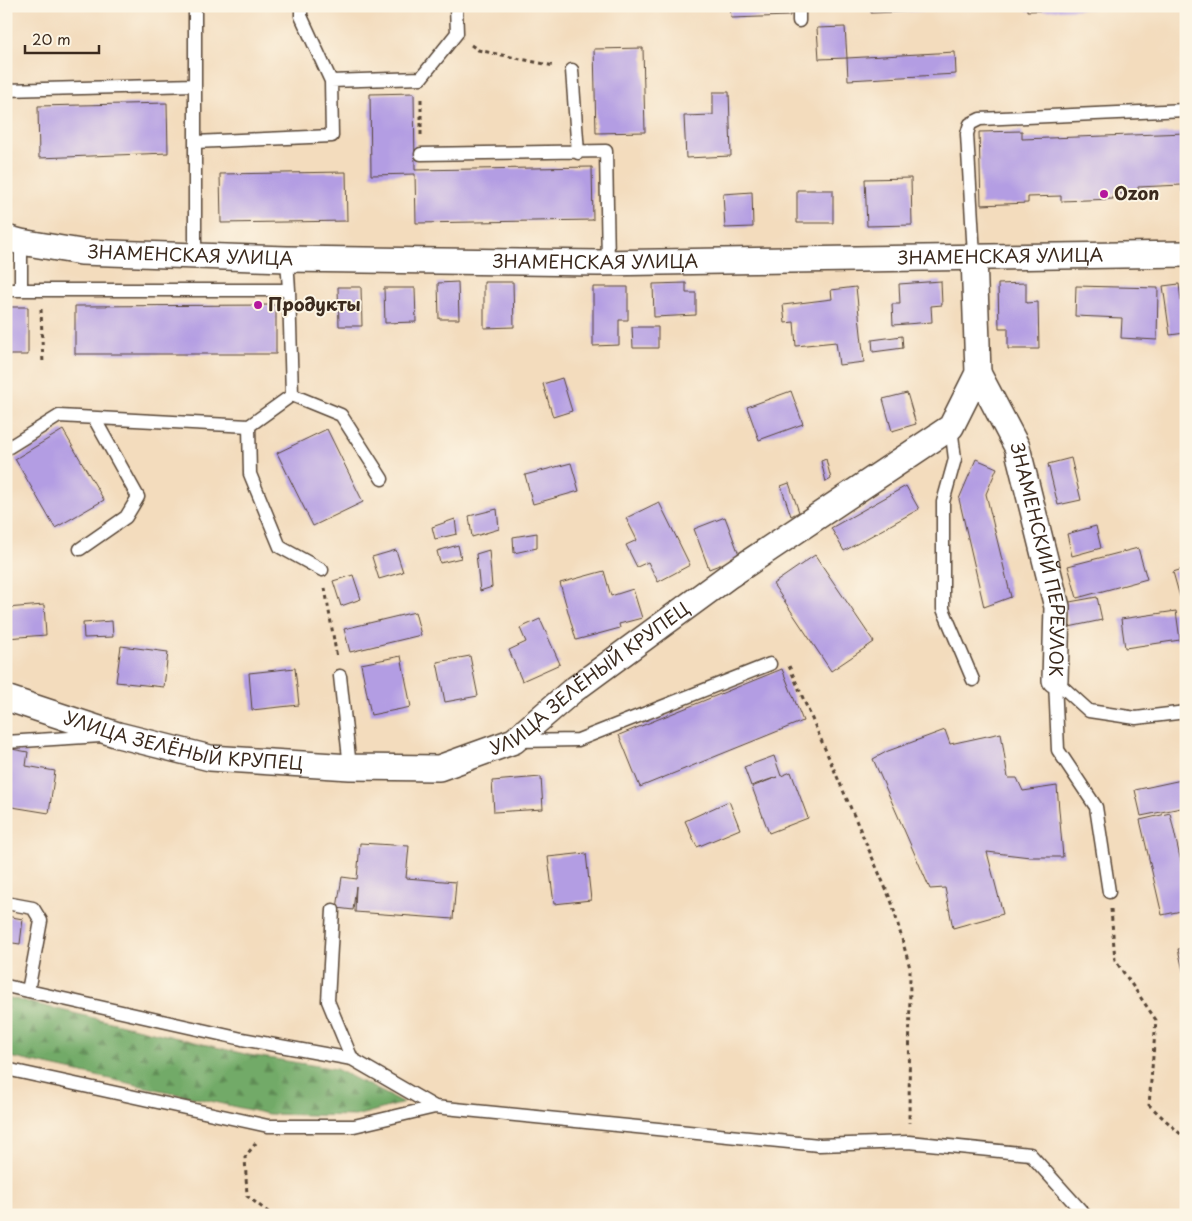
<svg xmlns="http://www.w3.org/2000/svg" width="1192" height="1221" viewBox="0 0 1192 1221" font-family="'Playpen Sans',sans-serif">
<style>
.forest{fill:url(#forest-firs);stroke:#566a43}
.building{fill:#b39de3}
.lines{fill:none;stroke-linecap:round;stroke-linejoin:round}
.lane-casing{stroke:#574536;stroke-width:15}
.street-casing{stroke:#574536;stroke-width:28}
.path{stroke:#574536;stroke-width:3;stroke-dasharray:4 4;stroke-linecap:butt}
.lane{stroke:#fff;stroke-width:12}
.street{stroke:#fff;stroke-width:25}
.poi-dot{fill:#b5179e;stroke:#fcf5e5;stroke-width:2}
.labels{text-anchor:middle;stroke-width:4;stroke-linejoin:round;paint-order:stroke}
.poi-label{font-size:18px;font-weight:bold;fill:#3b2a1e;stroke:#fcf5e5;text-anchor:start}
.street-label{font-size:18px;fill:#3b2a1e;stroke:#fcf5e5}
</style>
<defs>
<pattern id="forest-firs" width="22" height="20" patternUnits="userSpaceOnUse" patternTransform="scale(1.25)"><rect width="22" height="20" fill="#72aa68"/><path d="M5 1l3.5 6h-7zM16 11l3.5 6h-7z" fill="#5f8b55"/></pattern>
</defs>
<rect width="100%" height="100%" fill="#fcf5e5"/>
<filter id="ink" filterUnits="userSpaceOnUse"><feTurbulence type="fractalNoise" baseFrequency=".02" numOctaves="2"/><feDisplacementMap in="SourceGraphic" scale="10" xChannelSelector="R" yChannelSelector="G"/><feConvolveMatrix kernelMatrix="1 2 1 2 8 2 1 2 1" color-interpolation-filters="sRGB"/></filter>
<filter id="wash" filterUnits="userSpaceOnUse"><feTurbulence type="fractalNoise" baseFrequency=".0096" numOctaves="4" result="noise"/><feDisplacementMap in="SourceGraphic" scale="20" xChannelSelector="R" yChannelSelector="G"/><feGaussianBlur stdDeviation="1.12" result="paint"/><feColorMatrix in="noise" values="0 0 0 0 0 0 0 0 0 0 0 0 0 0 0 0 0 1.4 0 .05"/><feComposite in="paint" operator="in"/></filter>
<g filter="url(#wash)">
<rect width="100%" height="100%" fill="#f3dcbd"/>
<path class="forest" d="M6 997 249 1055 336 1069 404 1103 355 1116 268 1114 6 1056Z"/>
<g id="blocks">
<path class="building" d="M730 6H790V16L731 18Z
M871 6H975L976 9 871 13Z
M1027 6H1125V8L1027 11Z
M845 27 847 58 819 59 817 28Z
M643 48 645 132 596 133 594 49Z
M955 52 956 74 848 80 847 58Z
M713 92H729L731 156 686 158 684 116 713 115Z
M414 93 415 170 592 167 593 220 416 223 415 174 371 175 370 94Z
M167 103 168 153 39 158 38 106Z
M1022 131V139L1186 133V192H1182V185L1138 187V193L1113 194V199L1061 201V196L1028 197V203L981 205 979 132Z
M346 172 347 221 221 223 220 174Z
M911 178 912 225 867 226 865 179Z
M797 190H833V223H797Z
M752 192 753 227 725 228 723 194Z
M941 281 942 305 931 306 932 322 893 325 892 304H900L899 284Z
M458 282 459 319H439L438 283Z
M484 282H513L514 327 484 328Z
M686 283V293H696V315L654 317 653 284Z
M1026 283V303L1038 302 1039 349H1008V328H999L998 284Z
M1179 284 1185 333 1170 335 1163 286Z
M1076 286 1158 288 1157 340 1121 338 1122 318 1075 316Z
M338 287H361L362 326H339Z
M593 287H628V320H619V345L593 346Z
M856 287 864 362 839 365 836 342 796 346 794 322 785 323 783 305 832 299 831 290Z
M384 288H415L416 322 385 323Z
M276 305V354H75V306Z
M6 307H28V355H6Z
M632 327H658V348H633Z
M902 336 903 348 873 352 872 340Z
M562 378 572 411 553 417 543 384Z
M791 391 803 424 759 440 747 407Z
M907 393 916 424 892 431 883 399Z
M327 429 363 502 313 526 277 453Z
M63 430 104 500 55 528 15 459Z
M1071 458 1081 500 1058 505 1048 464Z
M826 459 831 479 826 482 821 461Z
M976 459 997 468 986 494 1011 597 984 607 959 499Z
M571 463 579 491 533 504 525 475Z
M789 483 799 512 791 516 781 486Z
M906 486 919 509 844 551 831 528Z
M659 502 690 565 658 582 648 562 637 567 626 545 637 540 626 518Z
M497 509 499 529 472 537 469 516Z
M725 517 740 557 709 569 694 529Z
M455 519 457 534 435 539 432 527Z
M1096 526 1101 548 1072 556 1067 534Z
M537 533V548L514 553 513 537Z
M458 545 461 558 440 563 437 551Z
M1138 548 1147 579 1077 598 1068 566Z
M396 550 403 572 379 579 372 557Z
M489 550 492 587 480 591 476 554Z
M815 555 874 642 831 671 773 584Z
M1186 568V595L1180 597 1173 572Z
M604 571 611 596 633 589 642 618 619 624 620 628 576 640 560 583Z
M353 575 361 599 341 606 333 581Z
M1097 597 1102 620 1069 627 1064 603Z
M44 605 46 635 6 638V608Z
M1176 611 1180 640 1125 648 1121 619Z
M415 612 421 635 350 652 344 629Z
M540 619 560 664 522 681 509 650 526 642 520 628Z
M112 621 113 637 84 638 83 623Z
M121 646 168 652 164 687 116 682Z
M401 656 411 707 371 715 361 664Z
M470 656 478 696 445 702 437 662Z
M295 668 299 705 252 710 249 673Z
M782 669 803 721 640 787 619 735Z
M945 730 950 744 1001 733 1008 778H1017L1023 791 1057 786 1063 857H1030L987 852 1003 914 953 928 945 888 930 889 873 759 888 751Z
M6 748 28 752 26 766 55 771 49 813 6 806Z
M774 756 781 776 791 772 808 818 769 833 752 787 777 777 751 786 744 767Z
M541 777 543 809 494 812 492 781Z
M1186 779V807L1141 816 1135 790Z
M729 801 740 829 697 847 685 821Z
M1170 813 1186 884V910L1162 915 1140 820Z
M360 843 409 846 406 878 456 882 453 919 355 912 356 886 353 910 337 908 342 877 357 879Z
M586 853 591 900 554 904 548 857Z
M6 916 23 919 20 944 6 942Z
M1186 948V979H1185L1178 949Z"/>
</g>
</g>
<g filter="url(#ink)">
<use href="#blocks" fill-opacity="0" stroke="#574536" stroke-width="1"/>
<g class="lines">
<g class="lane-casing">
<path id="lane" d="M195 6V256
M799 6V21
M572 70 578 153
M331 81 421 78 457 33 456 6
M6 90 195 85
M195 142 332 136 331 81 301 16V6
M421 154 606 151 608 263
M21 242V290H289
M974 256 967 134 970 124 980 119 1186 110
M6 290H21
M292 395 341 415 382 479
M249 426 250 474 280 547 322 570
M951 427 955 459 943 502V609L973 680
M6 449 59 416 249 426 292 395 289 290 287 259
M80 549 126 517 138 497 94 418
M340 676 350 767
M1055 680 1058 750 1096 807 1109 892
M1055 680 1089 711 1136 718 1186 712
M517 741 578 740 770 664
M6 742 101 736
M6 903 33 908 41 921 28 991
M333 910 328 1001 352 1059 435 1107 819 1145 909 1142 1030 1154 1085 1215
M6 986 242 1039 352 1059
M6 1069 268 1126H354L435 1107"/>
</g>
<g class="street-casing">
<g id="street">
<path id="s1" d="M6 238 21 242 81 252 287 259 598 263 1186 254"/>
<path id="s2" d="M978 373 1017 447 1057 607 1055 680"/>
<path id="s3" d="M6 698 118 735 210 758 350 767 439 768 514 741 572 691 730 575 951 427 978 373 974 256"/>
</g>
</g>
<path class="path" d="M471 45 478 50 554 66
M421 135V96
M41 309 43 365
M325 588 337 658
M789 666 892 903 910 968 909 1123
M1111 909 1115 960 1156 1020 1149 1105 1186 1139
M256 1143 245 1157 247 1196 272 1215"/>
<use href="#lane" class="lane"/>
<use href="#street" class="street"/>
</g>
</g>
<g class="poi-dot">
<circle cx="1104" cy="194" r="5"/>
<circle cx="258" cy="305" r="5"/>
</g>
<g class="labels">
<g class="poi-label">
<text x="1114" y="200">Ozon</text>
<text x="268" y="311">Продукты</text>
</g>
<g class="street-label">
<text dy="6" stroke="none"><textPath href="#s1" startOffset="186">ЗНАМЕНСКАЯ УЛИЦА</textPath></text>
<text dy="6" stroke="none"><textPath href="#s1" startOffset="996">ЗНАМЕНСКАЯ УЛИЦА</textPath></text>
<text dy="6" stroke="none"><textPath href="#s1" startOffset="591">ЗНАМЕНСКАЯ УЛИЦА</textPath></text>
<text dy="6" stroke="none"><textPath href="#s2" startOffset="199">ЗНАМЕНСКИЙ ПЕРЕУЛОК</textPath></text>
<text dy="6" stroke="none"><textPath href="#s3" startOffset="619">УЛИЦА ЗЕЛЁНЫЙ КРУПЕЦ</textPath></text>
<text dy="6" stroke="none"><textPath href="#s3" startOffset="184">УЛИЦА ЗЕЛЁНЫЙ КРУПЕЦ</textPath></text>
</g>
</g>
<rect width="1192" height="1221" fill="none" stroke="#fcf5e5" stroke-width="25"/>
<path d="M25 45v8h74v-8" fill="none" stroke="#3b2a1e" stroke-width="2.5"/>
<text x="32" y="45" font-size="15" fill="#3b2a1e" stroke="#fcf5e5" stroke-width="4" paint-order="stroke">20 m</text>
</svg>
